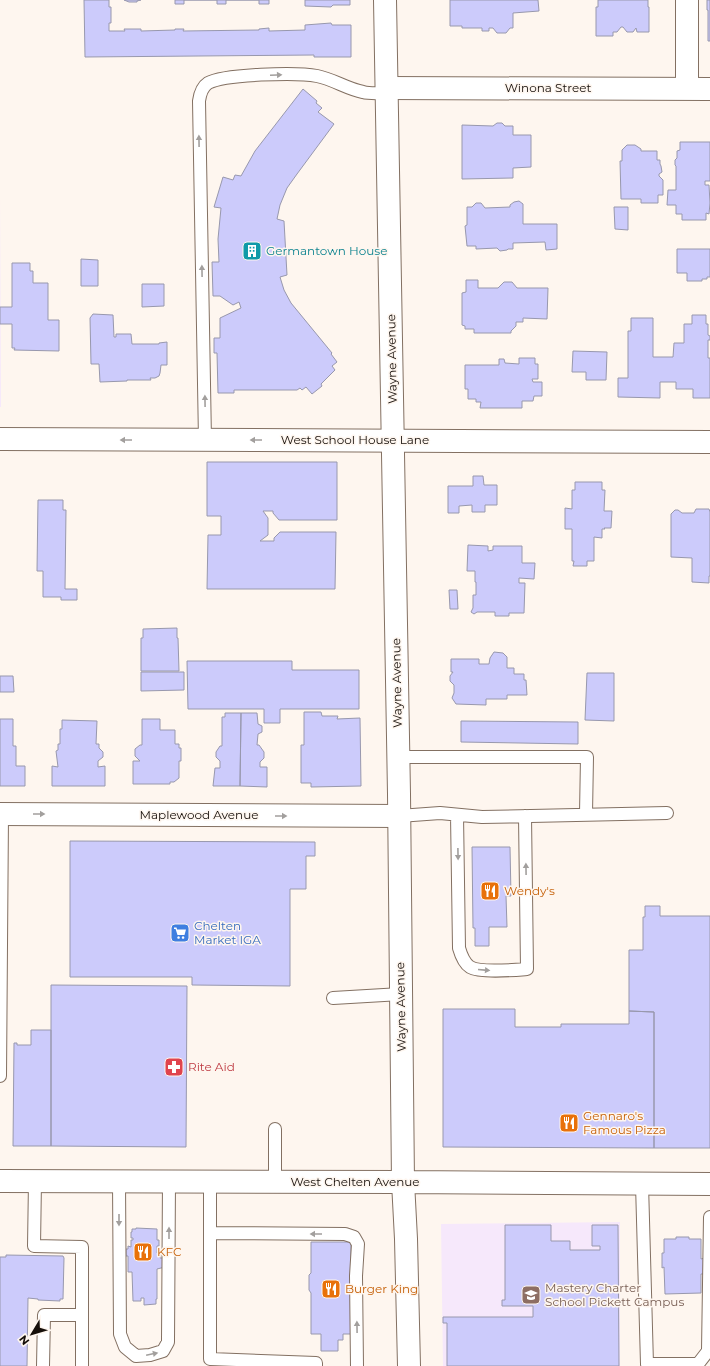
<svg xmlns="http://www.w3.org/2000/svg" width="710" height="1366" viewBox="0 0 710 1366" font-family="Montserrat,sans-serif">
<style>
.education{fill:#f6e8fb}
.building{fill:#cccbfb;stroke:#9898ad}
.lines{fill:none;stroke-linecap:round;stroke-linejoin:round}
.lane-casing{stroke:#837062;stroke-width:14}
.street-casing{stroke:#837062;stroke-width:24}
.secondary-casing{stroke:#837062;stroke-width:24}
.lane{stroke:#fff;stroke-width:12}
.street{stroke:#fff;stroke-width:22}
.secondary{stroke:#fff;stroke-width:22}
.oneway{fill:#a29f9d}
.labels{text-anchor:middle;stroke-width:3;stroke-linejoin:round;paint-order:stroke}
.street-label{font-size:12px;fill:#160f0a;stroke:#fef6ef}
.culture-label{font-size:12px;fill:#0d838f;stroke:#fef6ef;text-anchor:start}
.food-label{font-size:12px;fill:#c56008;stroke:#fef6ef;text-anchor:start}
.shop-label{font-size:12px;fill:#366cbe;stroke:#fef6ef;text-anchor:start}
.health-label{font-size:12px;fill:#be3a42;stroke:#fef6ef;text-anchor:start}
.education-label{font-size:12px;fill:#785e54;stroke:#fef6ef;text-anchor:start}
</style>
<rect width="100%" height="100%" fill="#fef6ef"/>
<path class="education" d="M0 192 1 407H0Z
M620 1222V1366H443L441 1224Z"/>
<path class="building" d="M84 0H109V7H111V23H109V31H125L124 29H141V31L175 30V29H184L183 31 259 30V29L269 28V31L305 30V25L331 23 332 25H351V57H314V55L85 57Z
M124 0H141L137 1V2H129Z
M175 0H269V4H259V0H226V4H217V0H184V4H175Z
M305 0H350V5H333L331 7 305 6Z
M450 0H538L539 11 513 13V28H510L506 33H497L493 28H489V31H482V28H462V26H450Z
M598 0H648V7H649V32H637L636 28 633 32H627L623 27H621L617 32H613V36H596V7H598Z
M707 0H710V41H708V10H707Z
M303 89 317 101 316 103 322 108 318 112 334 124 297 174 287 188 280 205 277 219 284 221 287 275 280 277 284 290 291 303 332 353 331 354 337 362 332 366 335 370 321 384 322 386 312 394 306 387 302 390 300 388 297 390H234V393H218L217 353H214V338H220V318L241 308 239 302 233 305 220 296H213L212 262H219L218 239 221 208 214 207 223 177 233 180 235 175 241 176 255 151Z
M497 123H502L505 126H513V135H531V167L513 168V178L462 179V125L493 126Z
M680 142H710V181H705V185H709L710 203 709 214 706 213V220H682V214H676V205H667L668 190H676V166L675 165V160L677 158V151L680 150Z
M627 145H635L641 149V151H657V160H660V164L661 166 662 172 659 174V176L663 180V195H658V203H641V199H621L620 161H622V150Z
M519 201 523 204V224H557V249L546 250 545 242 513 243V249H508L507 250 500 251 497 248 476 249V246H467L465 226 467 225V207H472L476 203H481L485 208 510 207V205L514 202Z
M614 207H628V230L615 229Z
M677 249H710V277H707V279H702V281H687V273H677Z
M81 259 98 260V286H81Z
M12 263H30V271H33V283H48V320H59V351L14 350 15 348H12V324H0V307H12Z
M466 280H478V288H498L504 282H512L517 288H548L547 319 523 318V322H516V326L511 331V333H474V329H465V326L462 325V293L466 292Z
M142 284H164V306L142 307Z
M93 314 113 315 114 337H116V334H131L132 344H159V343L167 342V365H161L160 373 159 376 155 378H150L151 380H127V381L100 382 99 364H91L90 318Z
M692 315H706V324H708V335L710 336V340H708V358H710V398H693V389H676V382H660V398L618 397V378H628V331H631V318H653V357H673L674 343H684V324H692Z
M573 351 607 352 606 380H586V372H572Z
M519 358H535V364H538V379H532L533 382H542V396H534L533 401H522V408H480L481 402H476V399H468V389H465V365H499V359H504L505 363 519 364Z
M207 462H337V520H279L273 513V511H263L268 518V535L260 541H274V538L280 532H336L335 589H207L208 535H221V516H207Z
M473 476H483L484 485H497V505H485V512H472V505L459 506V513H448V486H473Z
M575 482H602V490H605L604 511H612L611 528H604L605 529H602V538L594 537V561H587V566H573L574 561H572V529H565V508L572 509V490H575Z
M38 500H63V510H66L65 589H77V600H61V597H43V571H37Z
M696 509H709L710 512V576H709V583L692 582V558L671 557V514L675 510H678L682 513H694Z
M468 545 488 546V551L493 550V546H522V563H535L534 579 519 578V583H525L524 613H509V616H495V612H477L474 614 471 612 473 608V595H476V582H475V571H467Z
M449 590H457L458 609H450Z
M177 628V638H178L179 671H141V638H143V629Z
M494 652 503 653 507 657V668H514V674H524V680H526L527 695H507V699H486V705L456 704 452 698 454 693V685L450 681V676L453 672H451V659H479V664H489L490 658Z
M187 661H292V670H359V709H280V723H264V709H188Z
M141 672H184V690L141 691Z
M587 673H614V721L585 720Z
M0 676H13L14 692H0Z
M304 712H321L322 716H338L337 719 360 718 361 786 311 787V783H301V745H304Z
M225 713H241L240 786H213L215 768H220V761L216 757V752L220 746H222V717H225Z
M241 713H257L258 724 262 726V732L258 734 257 745H259L264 752V758L260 762V767H267V787L240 786Z
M0 719H13V746H16V766H25V786H0Z
M142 719H160V730H175V744H179V748H181V761H179V778L174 782H170V784H133V761H140L135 756V749L140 745H142Z
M62 720 97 721 96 744H99V748L103 752V757L98 761V767L105 766V786H52V766L58 767 56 751 58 750V744H60V729H62Z
M461 721 578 722V744L461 742Z
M70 841 315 842V856H306V889H290V986L192 985V977H70Z
M472 847H510L511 896H506L507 927H489V946H475V928H473Z
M645 906H660V916H710V1148H654V1012L629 1011V950H643V917H645Z
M51 985 187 986 186 1147 51 1146Z
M443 1009H515V1027H561V1024H629V1011L654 1012V1148L443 1147Z
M31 1030H51V1146H13L14 1043H17V1045H31Z
M505 1225H551V1241H570V1250H600V1246H592V1225H618L619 1366H447V1323H443V1317H533V1306H502V1300H505Z
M136 1228 157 1229V1240H159V1246H157V1253H160V1258H165V1267L157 1269V1299H156V1304L144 1305V1298H141V1301H133L132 1272H128V1256H126V1249H128V1246L131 1247V1240H133V1238H131V1232H132V1229H136Z
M676 1237H689V1239H701V1259L704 1258V1274H701V1293L665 1294 664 1267 662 1268V1253H664V1239H676Z
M311 1242H351V1334H343V1340H338V1351H321V1334H311V1293L309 1290V1275L311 1273Z
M6 1255 63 1256 64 1258 63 1299H60V1301L38 1300V1299L28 1298 27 1366H0V1257H6Z"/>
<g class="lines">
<g class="lane-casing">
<path id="lane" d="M205 440 199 101C200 94 202 87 208 83 224 74 297 72 317 76 333 79 347 89 363 92 370 94 379 93 387 93
M398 757H587L586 814
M457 815 459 948C461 955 464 963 470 967 480 973 514 970 527 969L525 816
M399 816 440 813 482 817 667 813
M333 998 401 994
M0 1076 2 814
M275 1129V1181
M35 1181 34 1246 82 1247V1366
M119 1181 120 1334 125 1347 136 1356 150 1355 163 1351 168 1342 169 1181
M210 1181V1359L316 1363V1366
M642 1184 647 1364H698L708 1351 710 1217
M211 1233 345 1234 354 1237 358 1244 356 1276 357 1366
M43 1366 44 1315H82"/>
</g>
<g class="street-casing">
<path id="street" d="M387 88 710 89
M687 89V0
M0 439 710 442
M0 814 399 816"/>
</g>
<g class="secondary-casing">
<path id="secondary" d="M385 0 399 794 403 1182 406 1239 409 1366
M0 1181 403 1182 710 1184"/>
</g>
<use href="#lane" class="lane"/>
<use href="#street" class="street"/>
<use href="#secondary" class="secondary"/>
</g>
<defs><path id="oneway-solid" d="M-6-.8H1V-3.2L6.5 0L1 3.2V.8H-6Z"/></defs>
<g class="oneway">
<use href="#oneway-solid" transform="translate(276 75) rotate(-3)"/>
<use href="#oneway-solid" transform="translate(199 141) rotate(-91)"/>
<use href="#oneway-solid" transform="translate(202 271) rotate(-91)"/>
<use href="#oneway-solid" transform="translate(205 401) rotate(-91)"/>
<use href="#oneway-solid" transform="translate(126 440) rotate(-180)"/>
<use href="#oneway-solid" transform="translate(256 440) rotate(180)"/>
<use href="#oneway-solid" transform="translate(39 814)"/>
<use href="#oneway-solid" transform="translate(281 816)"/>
<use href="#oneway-solid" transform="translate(458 854) rotate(89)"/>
<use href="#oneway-solid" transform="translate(526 869) rotate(-91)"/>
<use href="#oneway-solid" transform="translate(484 970) rotate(5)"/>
<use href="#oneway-solid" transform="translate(119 1220) rotate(90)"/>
<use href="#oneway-solid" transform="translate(169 1233) rotate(-90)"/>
<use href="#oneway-solid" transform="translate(316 1234) rotate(180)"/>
<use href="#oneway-solid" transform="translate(357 1327) rotate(-91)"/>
<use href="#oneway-solid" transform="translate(152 1354) rotate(-12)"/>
</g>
<defs>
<g id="building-square" transform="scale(1)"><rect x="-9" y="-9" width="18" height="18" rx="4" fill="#0f9aa8" stroke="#fef6ef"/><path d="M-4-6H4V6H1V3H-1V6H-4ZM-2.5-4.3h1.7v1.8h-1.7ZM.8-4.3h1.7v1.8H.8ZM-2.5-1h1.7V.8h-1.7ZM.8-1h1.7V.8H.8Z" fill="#fff"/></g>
<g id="restaurant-square" transform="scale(1)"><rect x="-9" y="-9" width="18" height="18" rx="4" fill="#e8710a" stroke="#fef6ef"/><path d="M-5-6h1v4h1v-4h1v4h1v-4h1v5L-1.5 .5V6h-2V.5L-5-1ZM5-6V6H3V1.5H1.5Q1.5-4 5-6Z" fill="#fff"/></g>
<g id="supermarket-square" transform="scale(1)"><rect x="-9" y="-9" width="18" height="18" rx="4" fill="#3f7fe0" stroke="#fef6ef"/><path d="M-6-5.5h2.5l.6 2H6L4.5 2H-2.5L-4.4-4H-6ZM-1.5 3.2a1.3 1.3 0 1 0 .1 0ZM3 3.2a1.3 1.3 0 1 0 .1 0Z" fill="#fff"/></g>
<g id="pharmacy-square" transform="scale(1)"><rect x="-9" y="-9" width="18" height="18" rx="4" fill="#e0444e" stroke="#fef6ef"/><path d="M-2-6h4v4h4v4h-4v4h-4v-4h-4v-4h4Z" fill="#fff"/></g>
<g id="school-square" transform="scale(1)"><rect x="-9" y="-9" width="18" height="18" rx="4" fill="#8d6e63" stroke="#fef6ef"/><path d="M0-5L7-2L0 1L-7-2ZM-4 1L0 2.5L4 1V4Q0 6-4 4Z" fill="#fff"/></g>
</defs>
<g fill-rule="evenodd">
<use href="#building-square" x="252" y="251"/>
<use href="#restaurant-square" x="490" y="891"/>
<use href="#supermarket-square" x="180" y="933"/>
<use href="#pharmacy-square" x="174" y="1067"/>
<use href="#restaurant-square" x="569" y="1123"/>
<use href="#restaurant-square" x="143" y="1252"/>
<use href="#restaurant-square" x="331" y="1289"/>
<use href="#school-square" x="531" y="1295"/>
</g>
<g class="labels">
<g class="street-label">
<text x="548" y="92">Winona Street</text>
<text transform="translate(392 359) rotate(-91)" y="4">Wayne Avenue</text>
<text x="355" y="444">West School House Lane</text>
<text transform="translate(397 683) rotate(-91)" y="4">Wayne Avenue</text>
<text x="199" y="819">Maplewood Avenue</text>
<text transform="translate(401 1007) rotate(-91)" y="4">Wayne Avenue</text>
<text x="355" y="1186">West Chelten Avenue</text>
</g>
<g class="culture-label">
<text x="266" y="255">Germantown House</text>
</g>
<g class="food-label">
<text x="504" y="895">Wendy's</text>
<text x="583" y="1120">Gennaro's<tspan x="583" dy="14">Famous Pizza</tspan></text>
<text x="157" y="1256">KFC</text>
<text x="345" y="1293">Burger King</text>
</g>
<g class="shop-label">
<text x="194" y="930">Chelten<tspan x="194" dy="14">Market IGA</tspan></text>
</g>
<g class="health-label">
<text x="188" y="1071">Rite Aid</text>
</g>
<g class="education-label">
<text x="545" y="1292">Mastery Charter<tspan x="545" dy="14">School Pickett Campus</tspan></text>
</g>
</g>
<g transform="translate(32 1334) rotate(232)" stroke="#fef6ef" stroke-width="3" paint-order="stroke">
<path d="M0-3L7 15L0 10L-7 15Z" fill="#160f0a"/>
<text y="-6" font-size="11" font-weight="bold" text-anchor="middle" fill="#160f0a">N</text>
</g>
</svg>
